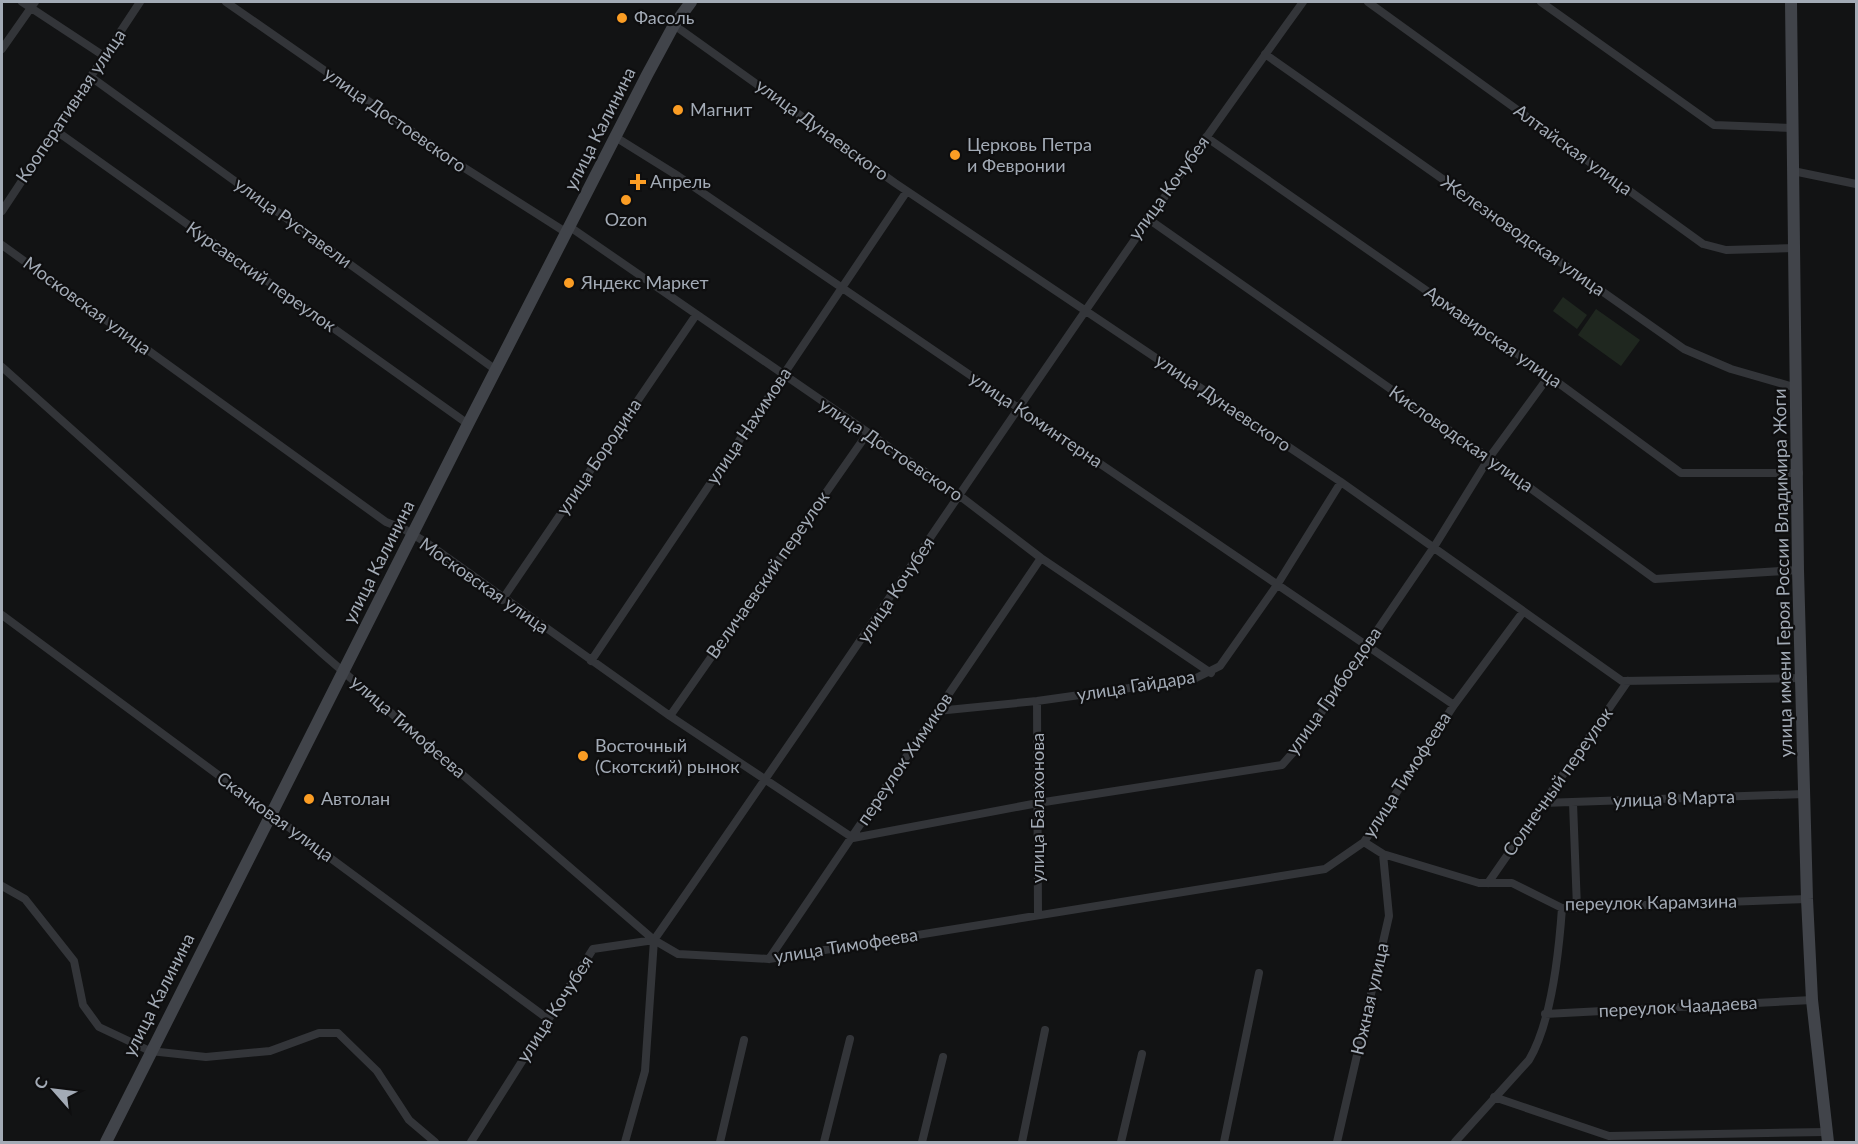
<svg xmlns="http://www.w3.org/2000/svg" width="1858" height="1144" viewBox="0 0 1858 1144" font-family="Lato,sans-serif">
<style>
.green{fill:#1f271f}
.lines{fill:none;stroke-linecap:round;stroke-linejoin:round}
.street{stroke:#333539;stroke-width:8}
.secondary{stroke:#41444a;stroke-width:12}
.poi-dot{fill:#fb9d24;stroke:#0e0e0f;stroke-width:2}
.labels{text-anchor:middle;stroke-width:4.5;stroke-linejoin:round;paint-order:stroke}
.poi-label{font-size:18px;fill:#a3abb6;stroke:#0e0e0f;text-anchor:start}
.street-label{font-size:18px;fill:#a3abb6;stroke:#0e0e0f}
</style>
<rect width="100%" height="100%" fill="#121314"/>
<path class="green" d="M1563 297 1587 315 1577 329 1553 311Z
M1596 309 1640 340 1621 366 1578 335Z"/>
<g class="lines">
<path class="street" d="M22 2 104 56
M226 2 463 167 567 233
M1368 2 1703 244 1726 250 1795 248
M1541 2 1714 125 1792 128
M674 25 895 183 1341 482 1622 681 1803 678
M2 49 35 2
M1265 54 1684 349 1731 369 1797 388
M91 77 496 370
M55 130 468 424
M1206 137 1549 376 1681 473H1799
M617 138 678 176 1454 705
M1793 171 1856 184
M2 211 140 2
M1147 218 1489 458 1655 579 1798 570
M570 227 960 496 1041 558 1211 673
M2 245 386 522 404 529 427 543 670 716 853 838 1038 803 1282 765 1297 748 1434 547 1489 458 1549 376
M2 367 324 655 654 940 678 954 769 959 1325 869 1364 842 1454 705 1523 612
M502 600 696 315
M2 615 548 1019
M591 661 907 191
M1037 701 1038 914
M937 711 1037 701 1194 679 1220 666 1277 585 1341 482
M670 716 867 434
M1543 803 1804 794
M1573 803 1577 908
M1364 842 1383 854 1479 883H1512L1562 908 1807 899
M1488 883 1628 681
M2 886 25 899 74 961 83 1005 99 1027 150 1051 206 1057 270 1051 319 1033H338L377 1071 409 1120 435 1142
M769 959 1041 558
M1545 1014 1812 1000
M1494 1097 1609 1136 1825 1132
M471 1142 593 949 654 940C872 628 1080 310 1303 2
M625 1142 645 1071 654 940
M720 1142 744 1040
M824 1142 850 1039
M922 1142 943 1057
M1022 1142 1045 1030
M1121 1142 1142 1054
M1224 1142 1259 973
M1337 1142 1389 916 1383 854
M1455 1142 1529 1060C1551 1023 1559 951 1562 908"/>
<path class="secondary" d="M1791 2 1798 570 1807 899 1812 1000 1828 1142
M106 1142 468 424 647 75 674 25 691 2"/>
</g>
<g class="poi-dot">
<circle cx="622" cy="18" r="6"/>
<circle cx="678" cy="110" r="6"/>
<circle cx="955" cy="155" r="6"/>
<path d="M635 173h6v6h6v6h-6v6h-6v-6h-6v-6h6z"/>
<circle cx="626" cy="200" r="6"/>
<circle cx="569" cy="283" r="6"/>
<circle cx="583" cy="756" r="6"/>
<circle cx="309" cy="799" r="6"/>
</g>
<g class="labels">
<g class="poi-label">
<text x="634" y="24">Фасоль</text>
<text x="690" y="116">Магнит</text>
<text x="967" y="151">Церковь Петра<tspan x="967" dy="21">и Февронии</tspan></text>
<text x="650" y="188">Апрель</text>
<text x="626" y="226" text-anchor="middle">Ozon</text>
<text x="581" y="289">Яндекс Маркет</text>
<text x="595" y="752">Восточный<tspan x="595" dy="21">(Скотский) рынок</tspan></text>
<text x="321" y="805">Автолан</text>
</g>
<g class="street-label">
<text transform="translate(71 106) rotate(-56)" y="6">Кооперативная улица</text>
<text transform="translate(395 120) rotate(35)" y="6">улица Достоевского</text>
<text transform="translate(600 129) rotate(-63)" y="6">улица Калинина</text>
<text transform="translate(822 130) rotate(36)" y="6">улица Дунаевского</text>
<text transform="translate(1573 150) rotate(36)" y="6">Алтайская улица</text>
<text transform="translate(1169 188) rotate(-54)" y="6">улица Кочубея</text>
<text transform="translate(293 223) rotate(36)" y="6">улица Руставели</text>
<text transform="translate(1523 236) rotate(35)" y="6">Железноводская улица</text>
<text transform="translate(261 277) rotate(35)" y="6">Курсавский переулок</text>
<text transform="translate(87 306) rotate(36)" y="6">Московская улица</text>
<text transform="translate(1493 337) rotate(35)" y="6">Армавирская улица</text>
<text transform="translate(1223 403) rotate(34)" y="6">улица Дунаевского</text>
<text transform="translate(1036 420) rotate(34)" y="6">улица Коминтерна</text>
<text transform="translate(749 426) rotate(-56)" y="6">улица Нахимова</text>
<text transform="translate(1461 439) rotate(35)" y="6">Кисловодская улица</text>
<text transform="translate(891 450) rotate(34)" y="6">улица Достоевского</text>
<text transform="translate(599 457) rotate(-56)" y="6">улица Бородина</text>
<text transform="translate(379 562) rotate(-63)" y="6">улица Калинина</text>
<text transform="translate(1783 573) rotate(-91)" y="6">улица имени Героя России Владимира Жоги</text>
<text transform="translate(768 575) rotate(-55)" y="6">Величаевский переулок</text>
<text transform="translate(484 586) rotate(35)" y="6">Московская улица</text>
<text transform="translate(896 590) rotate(-56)" y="6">улица Кочубея</text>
<text transform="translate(1136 686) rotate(-9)" y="6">улица Гайдара</text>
<text transform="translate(1334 691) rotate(-55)" y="6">улица Грибоедова</text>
<text transform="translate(408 727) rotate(41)" y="6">улица Тимофеева</text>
<text transform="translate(905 759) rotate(-56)" y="6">переулок Химиков</text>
<text transform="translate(1407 775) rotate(-57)" y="6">улица Тимофеева</text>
<text transform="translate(1558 782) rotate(-55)" y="6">Солнечный переулок</text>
<text transform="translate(1674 799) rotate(-2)" y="6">улица 8 Марта</text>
<text transform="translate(1038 808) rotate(-90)" y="6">улица Балахонова</text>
<text transform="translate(275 817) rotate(36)" y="6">Скачковая улица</text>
<text transform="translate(1651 903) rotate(-1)" y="6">переулок Карамзина</text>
<text transform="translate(846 946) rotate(-9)" y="6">улица Тимофеева</text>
<text transform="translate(159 995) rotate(-63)" y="6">улица Калинина</text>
<text transform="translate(1370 999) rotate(-77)" y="6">Южная улица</text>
<text transform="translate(1678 1007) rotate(-3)" y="6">переулок Чаадаева</text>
<text transform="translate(555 1009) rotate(-57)" y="6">улица Кочубея</text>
</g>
</g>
<rect width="1858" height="1144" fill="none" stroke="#a3abb6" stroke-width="6"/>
<g transform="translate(54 1090) rotate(298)" stroke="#0e0e0f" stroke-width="4.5" paint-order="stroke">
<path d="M0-4.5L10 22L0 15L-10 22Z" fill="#a3abb6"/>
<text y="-9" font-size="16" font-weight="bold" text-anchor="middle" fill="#a3abb6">С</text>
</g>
</svg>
